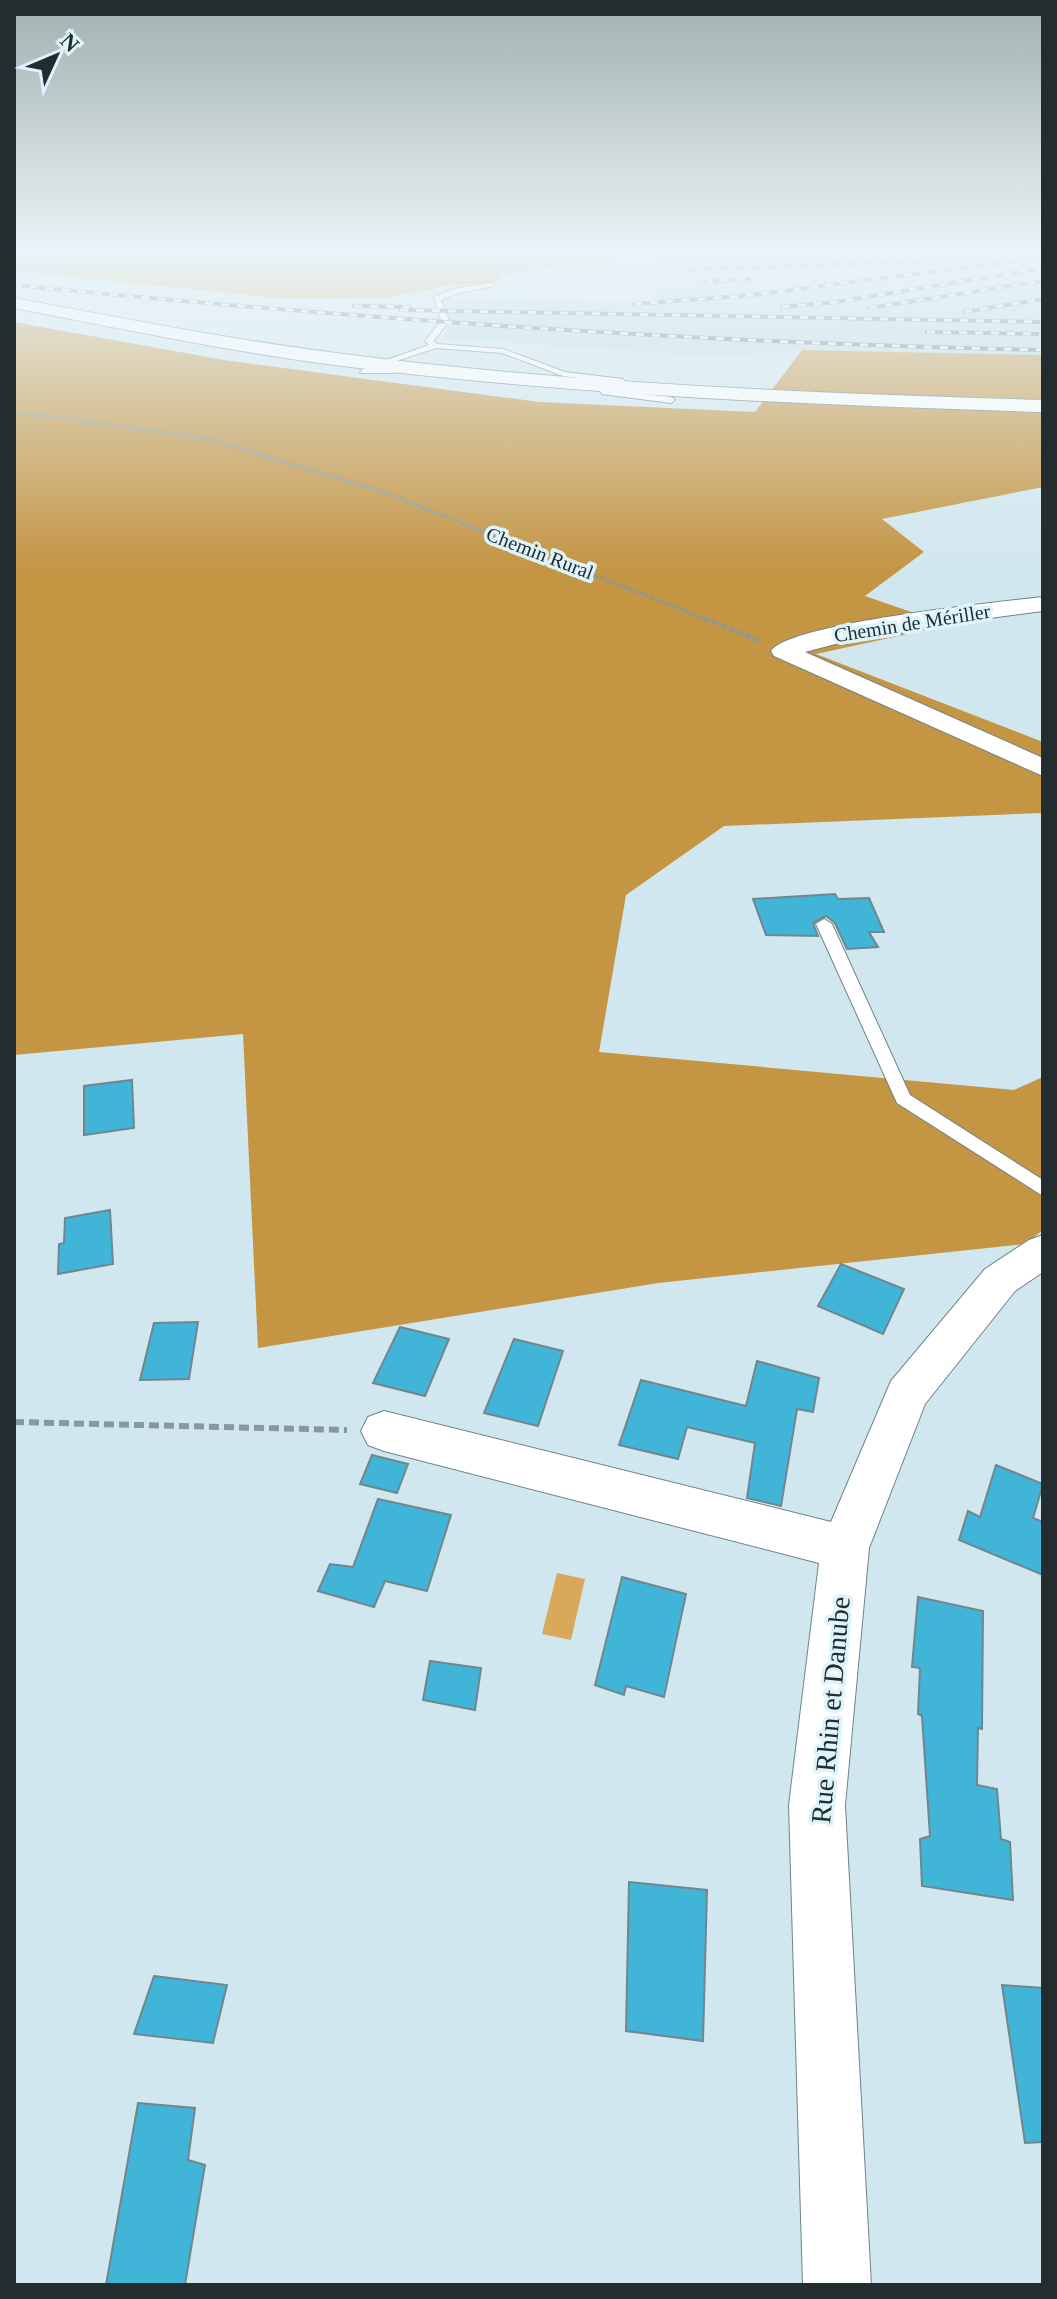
<svg xmlns="http://www.w3.org/2000/svg" width="1057" height="2299" viewBox="0 0 1057 2299" font-family="Georgia,serif">
<style>
.built{fill:#bddae5}
.forest{fill:#c49543}
.water{fill:#d9a959}
.building{fill:#40b5d8;stroke:#72868d;stroke-width:2}
.lines{fill:none;stroke-linecap:round;stroke-linejoin:round}
.service-casing{stroke:#6f838a;stroke-width:2}
.minor-casing{stroke:#6f838a;stroke-width:2}
.secondary-casing{stroke:#6f838a;stroke-width:2}
.path-far2{stroke:#88989d;stroke-width:3;stroke-dasharray:4 2;stroke-linecap:butt}
.path-far1{stroke:#88989d;stroke-width:4;stroke-dasharray:6 3;stroke-linecap:butt}
.path{stroke:#88989d;stroke-width:6;stroke-dasharray:10 5;stroke-linecap:butt}
.service{fill:#fff;fill-rule:evenodd}
.minor{fill:#fff;fill-rule:evenodd}
.secondary{fill:#fff;fill-rule:evenodd}
.rail-casing{stroke:#68767a;stroke-width:4}
.rail{stroke:#def4fc;stroke-width:3;stroke-dasharray:8;stroke-linecap:butt}
.labels{text-anchor:middle;stroke-width:7;stroke-linejoin:round;paint-order:stroke}
.far-street-label{font-size:20px;fill:#232c2e;stroke:#def4fc}
.near-street-label{font-size:28px;fill:#232c2e;stroke:#def4fc}
</style>
<rect width="100%" height="100%" fill="#d1e7ef"/>
<path class="built" d="M1043 252V355L802 350 712 356 441 338 447 330V299L654 302 655 253 797 257Z"/>
<path class="forest" d="M14 322 224 360 539 402 755 412 802 350 1043 355V487L882 519 924 552 865 596 949 625 816 654 1043 742V813L724 826 626 895 599 1052 1014 1090 1043 1077V1230L1025 1244 658 1283 258 1348 243 1034 14 1055Z"/>
<path class="water" d="M14 248H1043V252L797 257 655 253 500 275 503 278 491 283 452 285 383 298 289 299 14 271Z
M557 1573 585 1579 571 1640 542 1634Z"/>
<path class="building" d="M835 894 838 899 869 898 884 932H869L878 947 847 949 835 923 826 916 813 923 818 936 766 935 753 899Z
M132 1080 134 1128 84 1135V1086Z
M110 1210 113 1264 58 1274 59 1244 64 1243 65 1218Z
M841 1264 904 1289 883 1334 818 1306Z
M198 1322 189 1379 140 1380 154 1323Z
M400 1327 449 1339 425 1396 373 1383Z
M514 1339 563 1351 538 1426 484 1413Z
M757 1361 819 1378 813 1412 797 1409 781 1506 747 1498 755 1443 687 1427 678 1459 619 1445 641 1380 746 1406Z
M372 1455 408 1464 397 1493 360 1484Z
M996 1465 1043 1484 1033 1518 1043 1522V1575L959 1540 968 1511 980 1517Z
M378 1499 451 1515 427 1591 385 1581 374 1607 318 1591 330 1564 353 1567Z
M622 1577 686 1594 664 1697 626 1686 624 1695 595 1685Z
M918 1597 983 1611 982 1729 978 1728 977 1785 997 1789 1001 1839 1010 1842 1013 1900 922 1886 920 1839 930 1836 922 1716 918 1714 920 1668 912 1667Z
M430 1661 481 1668 475 1710 423 1700Z
M629 1882 707 1890 703 2041 626 2031Z
M154 1976 227 1985 213 2043 134 2034Z
M1002 1985 1043 1988V2142L1025 2143Z
M138 2103 195 2108 188 2160 205 2165 185 2285H106Z"/>
<g class="lines">
<g class="service-casing">
<path id="service" d="M494 282V286L458 293 441 300 449 321 434 341 437 344 503 349 565 372 623 379 626 384 563 376 502 353 436 348 378 367V363L429 345 425 341 441 321 434 297 453 289Z
M363 369H394L398 371 394 373H360Z
M599 389 671 397 675 400 671 403 602 394Z
M824 919 832 924 910 1095 1043 1180V1196L897 1103 816 924Z"/>
</g>
<g class="minor-casing">
<path id="minor" d="M1043 597V611L877 633 805 652 1043 758V776L774 656 771 651C790 623 1000 602 1043 597Z
M1043 1235V1272L1015 1291 925 1404 869 1548 845 1805 871 2285H803L789 1805 819 1563 384 1451 368 1445 361 1431 368 1417 384 1411 831 1522 891 1381 985 1269 1029 1240Z"/>
</g>
<g class="secondary-casing">
<path id="secondary" d="M14 298C121 318 228 339 336 353 570 384 807 393 1043 400V412C809 405 575 395 342 366 232 352 123 329 14 308Z"/>
</g>
<path class="path-far2" d="M14 412 206 438 386 493 708 620"/>
<path class="path-far1" d="M704 618 760 641"/>
<path class="path" d="M14 1422 347 1430"/>
<use href="#service" class="service"/>
<use href="#minor" class="minor"/>
<use href="#secondary" class="secondary"/>
<g class="rail-casing">
<path id="rail" d="M681 270 933 261
M705 282 749 279
M14 285C356 319 699 343 1043 350
M634 304 753 295 1015 261
M354 306 410 307
M782 307 836 302 1043 268
M869 308 1043 281
M400 310 1043 322
M964 312 1043 299
M927 332 1043 334"/>
</g>
<use href="#rail" class="rail"/>
</g>
<linearGradient id="sky" x2="0" y2="1"><stop stop-color="#a2b0af"/><stop offset="0.44" stop-color="#eaf4f8"/><stop offset="1" stop-color="#eaf4f8" stop-opacity="0"/></linearGradient>
<rect width="1057" height="570" fill="url(#sky)"/>
<g class="labels">
<g class="far-street-label">
<text transform="translate(540 553) rotate(21)" y="7">Chemin Rural</text>
<text transform="translate(912 623) rotate(-9)" y="7">Chemin de Mériller</text>
</g>
<g class="near-street-label">
<text transform="translate(830 1710) rotate(-85)" y="10">Rue Rhin et Danube</text>
</g>
</g>
<rect width="1057" height="2299" fill="none" stroke="#232c2e" stroke-width="32"/>
<g transform="translate(56 56) rotate(46)" stroke="#def4fc" stroke-width="6" paint-order="stroke">
<path d="M0-6L14 30L0 20L-14 30Z" fill="#232c2e"/>
<text y="-12" font-size="22" font-weight="bold" text-anchor="middle" fill="#232c2e">N</text>
</g>
</svg>
